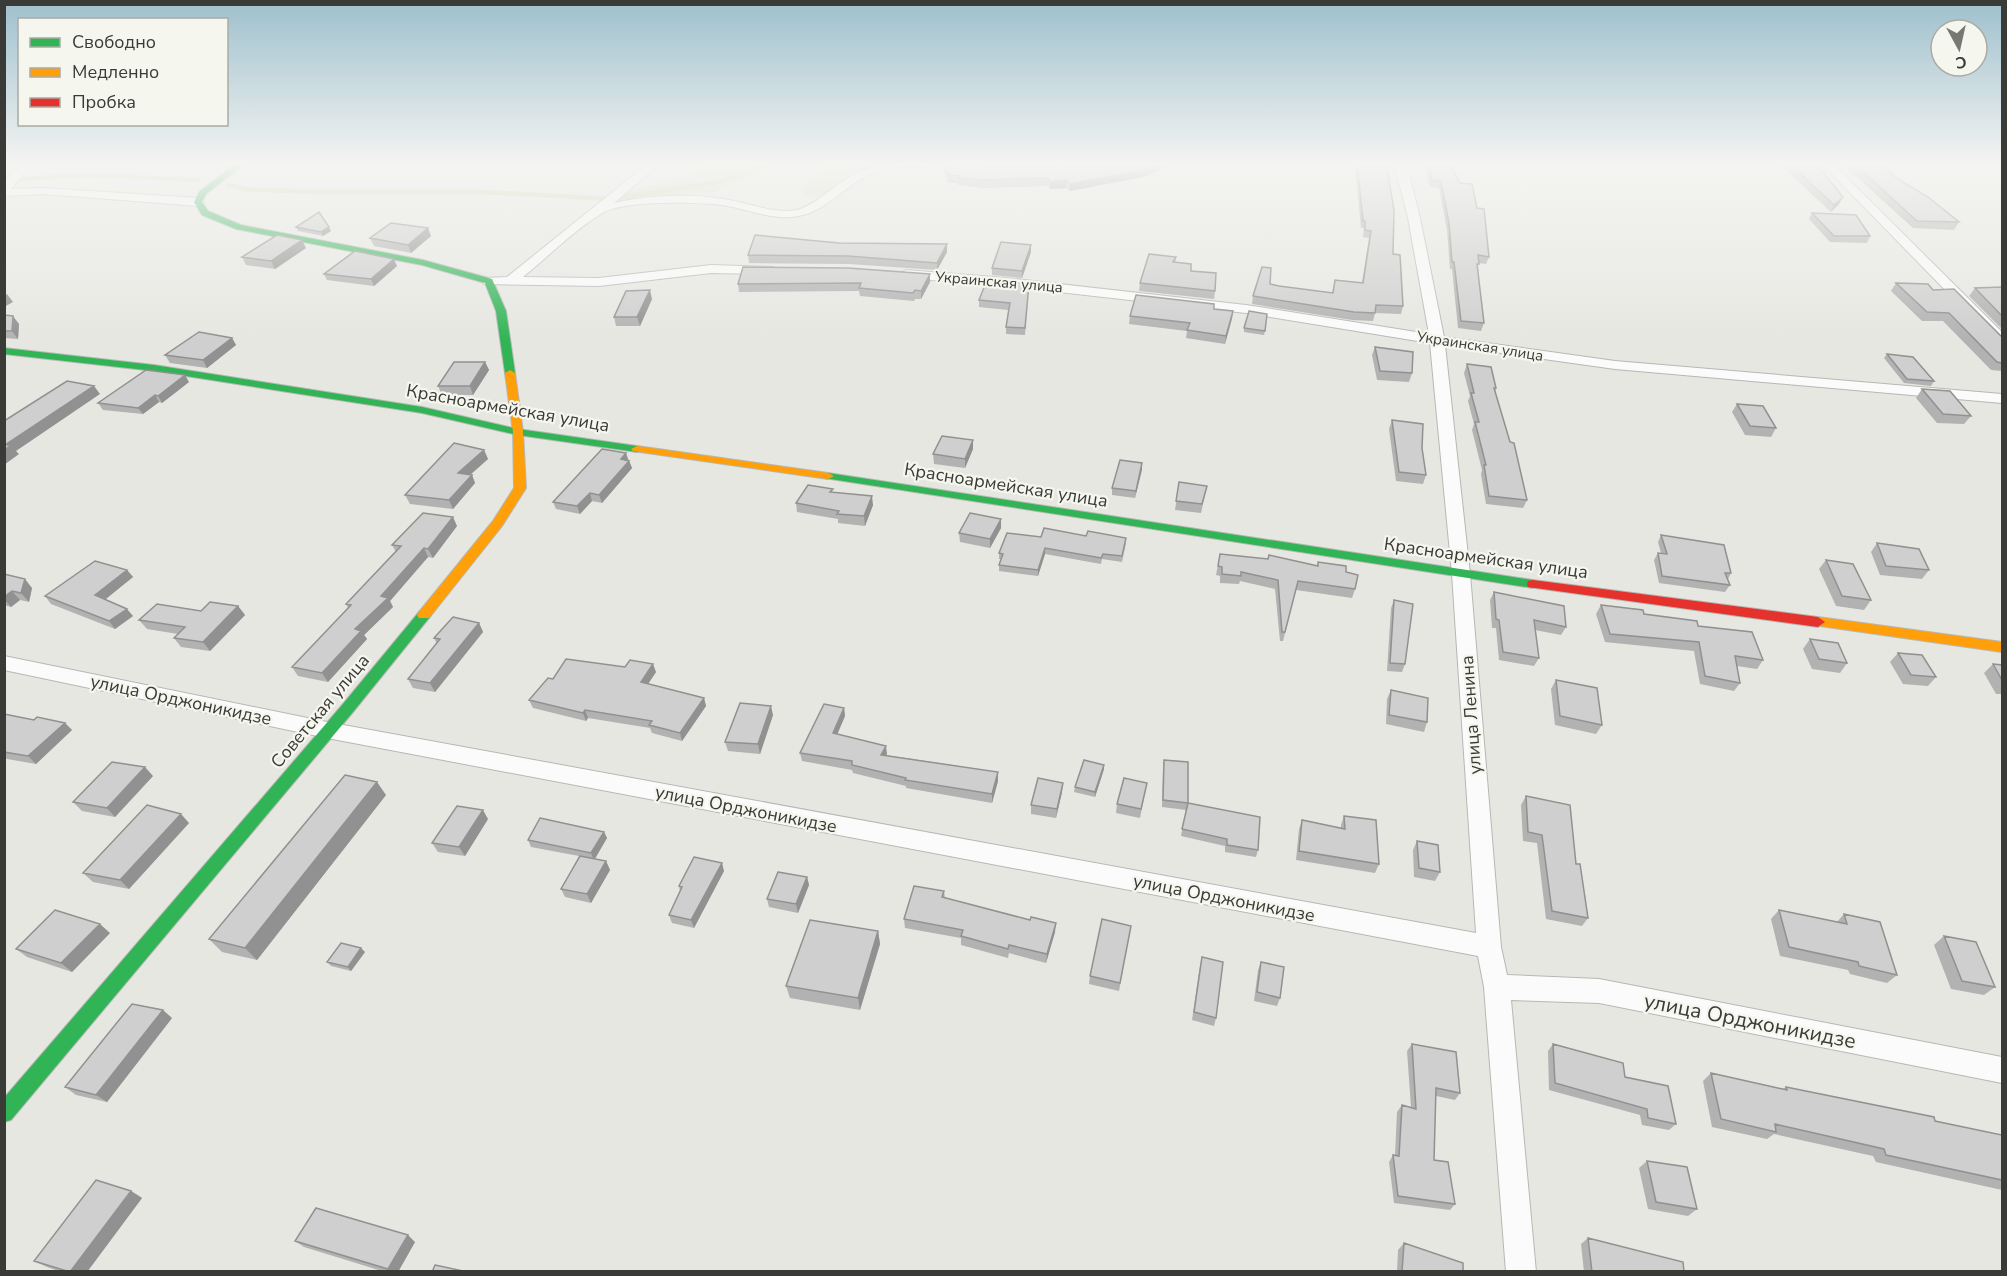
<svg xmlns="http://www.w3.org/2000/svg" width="2007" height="1276" viewBox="0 0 2007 1276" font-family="'Nunito Sans',sans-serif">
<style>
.green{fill:#dedec7}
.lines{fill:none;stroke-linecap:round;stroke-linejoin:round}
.stream{stroke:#cfd1a5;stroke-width:4.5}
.street-casing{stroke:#b7b7b4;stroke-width:2}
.fast-casing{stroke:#b7b7b4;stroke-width:2}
.slow-casing{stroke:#b7b7b4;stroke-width:2}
.jam-casing{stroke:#b7b7b4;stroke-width:2}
.street{fill:#fbfbfb;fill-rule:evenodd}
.fast{fill:#30b455;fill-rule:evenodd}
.slow{fill:#ff9f0a;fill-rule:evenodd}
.jam{fill:#e5322d;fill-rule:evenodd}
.wall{fill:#b1b2b1}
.shaded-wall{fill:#909190}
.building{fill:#cecfce;stroke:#909190;stroke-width:1.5}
.labels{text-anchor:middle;stroke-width:4.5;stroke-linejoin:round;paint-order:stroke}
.far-street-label{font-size:15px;fill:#3a3a37;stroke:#f5f6ee}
.street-label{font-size:18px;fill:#3a3a37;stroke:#f5f6ee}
.near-street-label{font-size:21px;fill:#3a3a37;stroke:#f5f6ee}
</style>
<rect width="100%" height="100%" fill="#e7e7e2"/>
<path class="green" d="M710 162H799L780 165 714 192 645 196 611 204 629 191 681 177Z
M829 162H907C895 163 881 163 870 168 861 172 848 176 840 183 828 192 816 206 800 190Z"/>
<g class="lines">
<path class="stream" d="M21 179 88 175 199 180
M228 185 245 189 316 192H483L613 199 718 182 756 171 769 162"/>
<g class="street-casing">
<path id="street" d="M23 162H34L11 189 44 188 198 198 204 202 198 206 44 194 4 196V182Z
M650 162H662L614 203C650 195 687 193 723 199 748 202 775 216 800 209 817 203 831 189 846 179 873 160 906 160 938 162 949 163 966 162 974 168L968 171C935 169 895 160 865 177 842 189 825 211 799 216 772 221 748 209 722 205 697 202 621 200 601 214 573 231 548 257 523 277L599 278 711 265 773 267 774 270 773 273 768 274 711 273 599 286 484 284 482 281 484 278 507 277Z
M1049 162H1084L1079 165 1025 171 1019 168 1025 165Z
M1394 162H1406L1420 218 1444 337 1615 361 2002 394V403L1615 369 1445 345 1470 574 1501 947 1507 975 1599 979 2002 1057V1083L1599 1003 1511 1000 1536 1272H1506L1484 987 1478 956 327 738 4 670V656L327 722 1476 933 1452 574 1430 343 1246 313 1006 286 906 278 899 274 906 270 1006 278 1246 305 1429 334 1408 218Z
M1820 162H1831L2002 332V344L1997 343Z"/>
</g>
<g class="fast-casing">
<path id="fast" d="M238 162H247L206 194 202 202 208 211 241 225 423 260 492 279 506 311 515 373 514 375H506L505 373 496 311 485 283 422 265 236 229 202 215 194 202 200 191Z
M4 348 154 365 422 407 518 429 637 446 643 449 637 452 518 435 422 413 154 371 4 354Z
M828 473 1533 580 1539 584 1533 588 824 478 822 476Z
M424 610 429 612 431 615 429 618 353 712 11 1120 4 1122V1098L343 704 419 612Z"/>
</g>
<g class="slow-casing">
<path id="slow" d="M510 370 515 373 523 432 526 488 502 526 429 618H419L417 615 419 612 493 521 514 488 513 432 505 373Z
M637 446 828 473 834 476 828 479 633 451 631 449Z
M1818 617 2002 642V652L1813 625 1811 622 1813 619Z"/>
</g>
<g class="jam-casing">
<path id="jam" d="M1533 580 1818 617 1825 622 1818 627 1528 587 1527 584 1528 581Z"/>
</g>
<use href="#street" class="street"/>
<use href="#fast" class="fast"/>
<use href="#slow" class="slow"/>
<use href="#jam" class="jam"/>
</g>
<path class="wall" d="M990 162H1029L1008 163Z
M1341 162H1386L1393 254 1403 306 1401 314 1375 313 1373 321 1352 320 1252 304 1253 296 1270 284 1279 286 1332 293 1335 280 1362 283 1369 238 1363 237 1364 228H1361L1355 165 1341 164Z
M1426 162H1449L1460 183 1477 208 1489 257 1486 264 1479 263 1477 270 1484 323 1481 331 1458 328 1452 269H1450L1447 230 1439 188 1430 187 1425 165Z
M1777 162H1815L1839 204 1831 212Z
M1840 162H1880L1896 178 1959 222 1954 230 1913 228Z
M944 165 1052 166 1171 165 1143 177 1070 191 1066 188 1050 189 1048 186 984 188 958 185V183H948L944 172Z
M1812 213 1870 236 1867 243 1830 242 1809 219Z
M296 227 331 231 323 236 298 231Z
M431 236 411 253 374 246 370 238Z
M839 243 947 244V252L937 270 849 264 749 263 748 255Z
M306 248 275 269 246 265 242 257Z
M1031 252 1022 278 992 275V268Z
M1176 257 1175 263 1191 271 1215 291 1214 299 1139 291 1140 283Z
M397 266 374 286 327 280 324 274Z
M930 274V282L921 299H915L914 301 860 296 859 291 739 292 738 284Z
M1896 283 1933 290 2002 337V371L1991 370 1943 321H1922L1891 291Z
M1029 284 1025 335 1006 334V327L1008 310 979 307V300Z
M2002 287V329L1969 296 1975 288Z
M652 299 640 326H616L614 317Z
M1214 309 1233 311 1225 344 1186 338 1187 331 1129 324 1130 316Z
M4 315 19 324 18 339 4 338Z
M1244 328 1265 331 1264 335 1244 332Z
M232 338 236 345 207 368 170 363 165 355Z
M1375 347 1412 373 1409 382 1377 380 1372 355Z
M1887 354 1934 381 1931 386 1904 383 1884 358Z
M485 362 489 370 473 395H442L438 386Z
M1467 364 1496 388 1495 392 1527 500 1523 508 1486 504 1481 474 1482 470 1472 430 1474 424 1468 401 1470 396 1464 373Z
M189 382 162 403 159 402 143 414 103 410 98 403Z
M1922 389 1971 416 1964 424 1937 423 1916 398Z
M1737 404 1776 428 1771 437 1745 435 1732 412Z
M1392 420 1422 448 1426 475 1423 484 1396 481 1389 429Z
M973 449 965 468 934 464 933 454Z
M484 450 488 459 470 475H472L475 483 453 509 410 504 405 495Z
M626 453 632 468 602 503 592 501 580 514 556 509 553 502Z
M1142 463 1135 498 1112 495V488Z
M1179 482 1207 486 1201 513 1175 510Z
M833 493 873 505 865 526 838 523V519L797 512 796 503Z
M1001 519V528L990 548 960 542 959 533Z
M457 526 433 558 428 557 390 601 393 607 364 635 367 639 328 682 298 676 292 667 348 608 346 604 396 552 392 545Z
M1661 535 1731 573 1728 579 1730 585 1725 592 1659 583 1654 560 1658 553H1661L1658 542Z
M1041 537 1126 543 1122 562 1102 559 1101 564 1045 554 1038 576 999 571V565L1001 559H999V553Z
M1877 543 1929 570 1922 579 1880 575 1871 552Z
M1220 554 1317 566 1318 562 1346 572 1355 589 1352 598 1296 590 1283 641H1280L1275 589 1240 581 1239 584 1220 583V576L1216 575Z
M1826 560 1871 600 1864 610 1836 606 1819 569Z
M127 570 133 577 105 599 133 616 115 629 51 604 45 596Z
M4 574 32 588 29 602 20 600 11 607 4 605Z
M1494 592 1566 627 1561 635 1535 630 1539 658 1534 666 1499 660 1496 628H1492L1490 600Z
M1394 600 1405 664 1402 672 1387 671 1391 608Z
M1601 605 1698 626 1763 660 1757 669 1737 666 1740 683 1734 691 1700 684 1694 651 1605 642 1596 614Z
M238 606 245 615 210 651 181 647 174 638 178 634 147 629 139 620Z
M479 623 483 632 435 692 413 688 408 679 437 644 434 638Z
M1810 639 1847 663 1840 673 1812 669 1803 649Z
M1898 653 1936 677 1928 686 1903 684 1890 662Z
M1993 664 2002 665V694H1996L1984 673Z
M656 672 648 684 704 698 706 706 682 741 652 733 650 728 588 718 586 721 533 708 529 700 553 679Z
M1556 680 1602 725 1596 734 1555 725 1551 689Z
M1391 690 1427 722 1424 732 1386 724 1387 699Z
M844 708 845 716 837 734 886 746V755L998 772V781L992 803 906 788V786L853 773 852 770 802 761 800 753Z
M4 714 34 720 65 723 72 730 36 764 7 759 4 756Z
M773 715 760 754 728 751 725 742Z
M1164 760 1188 803 1258 850 1256 857 1225 852V846L1181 836 1186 810 1162 807 1163 767Z
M1104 765V769L1095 797 1074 792 1075 787Z
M153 776 115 817 82 811 73 802Z
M1147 783 1140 818 1116 813 1117 804Z
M1062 792 1056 818 1031 814V805Z
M386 795 257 960 222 952 209 939Z
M1526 796 1576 864 1588 918 1582 926 1546 919 1537 843 1523 841 1521 805Z
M1344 816 1379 864 1375 873 1296 860 1299 829 1302 820 1341 828V825Z
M488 819 465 856 438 852 432 843Z
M189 823 129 889 93 882 83 873Z
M604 832 607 838 595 859 606 861 610 870 591 903 565 897 561 889 579 856 531 847 528 840Z
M1417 841 1440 872 1435 881 1414 877 1413 850Z
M724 871 694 928 672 923 669 915 680 891 679 886Z
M807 877 809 885 798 913 769 907 767 899Z
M944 891 945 898 1055 932 1046 963 1009 953 1008 958 961 945V938L905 928 904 919Z
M1779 910 1837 922 1844 914 1897 975 1887 983 1850 974 1848 970 1780 956 1771 919Z
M1131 926 1119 991 1089 984 1090 976Z
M878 931 880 944 860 1010 790 998 786 986Z
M110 933 72 972 27 957 16 949Z
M1944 936 1995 987 1984 995 1951 989 1934 945Z
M365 952 351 971 331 966 327 962Z
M1202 957 1216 1018 1214 1026 1192 1020 1200 965Z
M1261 962 1280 998 1277 1006 1254 1001 1258 970Z
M172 1018 107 1102 76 1095 65 1087Z
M1412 1044 1460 1093 1455 1100 1436 1096 1434 1160 1455 1204 1450 1210 1394 1203 1389 1162 1393 1155H1395L1397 1112 1402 1105 1411 1107 1407 1051Z
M1553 1044 1625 1077 1676 1124 1669 1130 1642 1125 1640 1115 1549 1090 1548 1051Z
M1711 1073 1783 1089 1786 1087 1935 1121 2002 1135V1190L1876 1162 1873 1156 1774 1134 1767 1139 1712 1127 1703 1081Z
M1647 1161 1697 1209 1688 1216 1648 1209 1639 1168Z
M131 1191 142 1198 87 1272H61L47 1267 34 1261Z
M1588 1238 1684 1272H1584L1581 1244Z
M295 1241 415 1242 398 1272H385L304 1247Z
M1404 1243 1463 1272H1397L1398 1250Z"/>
<path class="shaded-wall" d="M1162 162H1171V165L1143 177 1070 191V184Z
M1066 180V188L1050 189V182Z
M1843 197 1839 204 1831 212 1834 205Z
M329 227 331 231 323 236 321 232Z
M428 228 431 236 411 253 408 245Z
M302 240 306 248 275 269 271 261Z
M947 244V252L937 270V263Z
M1031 245V252L1022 278V271Z
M394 259 397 266 374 286 371 279Z
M930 274V282L921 299V291Z
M650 290 652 299 640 326 637 317Z
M7 294 13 302 4 307V296Z
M1233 311 1232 319 1225 344 1226 336Z
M13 316 19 324 18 339 12 331Z
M232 338 236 345 207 368 203 360Z
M485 362 489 370 473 395 470 386Z
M185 375 189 382 162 403 158 396Z
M94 386 100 394 16 451 19 454 4 465 5 445Z
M155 395 159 402 143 414 138 408Z
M973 440V449L965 468V459Z
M484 450 488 459 462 482 458 473Z
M626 453 628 461 621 459Z
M629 461 632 468 602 503 599 495Z
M1142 463V470L1135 498 1136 491Z
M472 475 475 483 453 509 449 500Z
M590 493 592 501 580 514 577 506Z
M872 496 873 505 865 526 864 516Z
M453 517 457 526 433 558 428 549Z
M1001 519V528L990 548V539Z
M424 548 428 557 390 601 393 607 364 635 367 639 328 682 322 673 381 596Z
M1045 548V554L1038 576V570Z
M127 570 133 577 101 603 95 595Z
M25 579 32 588 29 602 21 593Z
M12 591 20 600 11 607 4 599V597Z
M238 606 245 615 210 651 203 642Z
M127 609 133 616 115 629 109 621Z
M479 623 483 632 435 692 430 683Z
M653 664 656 672 644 690 641 682Z
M704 698 706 706 682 741 680 733Z
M771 706 773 715 760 754 758 744Z
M844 708 845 716 834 742 833 733Z
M585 710 588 718 586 721 583 713Z
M65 723 72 730 36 764 28 756Z
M886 746 887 754 882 763 881 755Z
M1104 765V769L1095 797V792Z
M145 767 153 776 115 817 107 808Z
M998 772V781L992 803V794Z
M377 782 386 795 257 960 245 948Z
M1063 783 1062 792 1056 818 1057 809Z
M483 810 488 819 465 856 459 847Z
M181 814 189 823 129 889 120 880Z
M604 832 607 838 594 860 591 853Z
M606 861 610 870 591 903 587 894Z
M722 863 724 871 694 928 691 920Z
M807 877 809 885 798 913 796 904Z
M1056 923 1055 932 1046 963 1047 954Z
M100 924 110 933 72 972 61 963Z
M878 931 880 944 860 1010 858 998Z
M361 948 365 952 351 971 348 967Z
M163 1010 172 1018 107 1102 96 1095Z
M131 1191 142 1198 87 1272H70Z
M408 1235 415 1242 398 1272H392L388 1269Z"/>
<path class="building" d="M1074 162H1162L1144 170 1070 184 1066 180 1050 182 1048 178 984 180 958 178 959 176 948 175 944 165 1052 166Z
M1357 162H1386L1394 210 1393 254 1400 255 1403 306 1376 305 1375 313 1354 312 1253 296 1262 267 1271 268 1270 284 1279 286 1333 293 1335 280 1363 283 1371 231 1365 230V221H1363Z
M1428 162H1449L1460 183 1472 184 1477 208 1484 209 1489 257 1478 255 1479 264H1477L1484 323 1461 321 1454 262H1452L1449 223 1441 181 1432 180Z
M1788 162H1815L1843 197 1834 205Z
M1852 162H1880L1896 178 1928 197 1959 222 1917 221Z
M319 212 329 227 321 232 296 227Z
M1812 213 1856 215 1870 236H1834Z
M391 223 428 228 408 245 370 238Z
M277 235 302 240 271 261 242 257Z
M755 235 839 243 947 244 937 263 848 256 748 255Z
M1001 242 1031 245 1022 271 992 268Z
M355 251 394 259 371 279 324 274Z
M1149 254 1176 257 1173 262 1191 264V271L1216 273 1215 291 1140 283Z
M743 267 848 268 930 274 921 291 915 290 913 293 859 288 861 283 738 284Z
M987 280 1029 284 1025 328 1006 327 1010 303 979 300Z
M1896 283 1928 284 1933 290 1954 289 2002 337V363L1997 362 1949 313 1927 312Z
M2002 287V316L1975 288Z
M650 290 637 317H614L626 291Z
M1136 295 1214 304V309L1233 311 1226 336 1187 330 1190 323 1130 316Z
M1249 311 1267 314 1265 331 1244 328Z
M4 315 13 316 12 331H4Z
M199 332 232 338 203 360 165 355Z
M1375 347 1413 352 1412 373 1380 371Z
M1887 354 1913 357 1934 381 1907 379Z
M454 362H485L470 386H438Z
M1467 364 1491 367 1496 388H1494L1510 442 1514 443 1527 500 1489 496 1484 465H1486L1475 422H1479L1471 393H1474Z
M146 370 185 375 158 396 155 395 138 408 98 403Z
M67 381 94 386 5 445H12L4 450V421Z
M1922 389 1950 391 1971 416 1943 414Z
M1737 404 1763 406 1776 428 1750 426Z
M1392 420 1423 424 1422 448 1426 475 1399 472Z
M942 436 973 440 965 459 933 454Z
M454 443 484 450 458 473 472 475 449 500 405 495Z
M602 449 626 453 621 459 629 461 599 495 590 493 577 506 553 502Z
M1120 460 1142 463 1136 491 1112 488Z
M1179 482 1207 486 1202 504 1176 501Z
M808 485 833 489 830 492 872 496 864 516 837 514 839 511 796 503Z
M423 513 453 517 428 549 424 548 381 596 388 598 355 629 361 631 322 673 292 667 351 605 346 604 401 546 392 545Z
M970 513 1001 519 990 539 959 533Z
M1044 528 1086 536 1088 531 1126 538 1122 556 1103 554 1101 558 1045 548 1038 570 999 565 1003 554 999 553 1007 533 1041 537Z
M1661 535 1724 545 1731 573H1725L1730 585 1662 576 1658 553 1667 554Z
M1877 543 1919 549 1929 570 1886 566Z
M1220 554 1268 559 1269 555 1318 566V562L1346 566V572L1358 575 1355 589 1298 581 1285 632H1282L1278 580 1241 572V576L1222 574V567L1218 566Z
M1826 560 1853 564 1871 600 1842 596Z
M95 561 127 570 95 595 127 609 109 621 45 596Z
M4 574 25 579 21 593 12 591 4 597Z
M1494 592 1564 606 1566 627 1534 620 1539 658 1503 652 1499 620 1496 619Z
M1394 600 1413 604 1405 664 1390 663Z
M210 602 238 606 203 642 174 638 185 627 139 620 157 604 201 611Z
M1601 605 1643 610 1644 614 1697 621 1698 626 1752 632 1763 660 1735 656 1740 683 1705 676 1699 642 1610 634Z
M453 617 479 623 430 683 408 679 440 639 434 638Z
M1810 639 1838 643 1847 663 1819 659Z
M1898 653 1922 655 1936 677 1911 675Z
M566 659 625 667 630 660 653 664 641 682 704 698 680 733 649 725 652 721 585 710 583 713 529 700 548 678 553 679Z
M1993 664 2002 665V680Z
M1556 680 1597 688 1602 725 1560 716Z
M1391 690 1428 698 1427 722 1389 715Z
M740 703 771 706 758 744 725 742Z
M824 704 844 708 833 733 886 746 881 755 998 772 992 794 905 780 906 778 852 765V761L800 753Z
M4 714 34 720 37 717 65 723 28 756 4 752Z
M1084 760 1104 765 1095 792 1075 787Z
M1164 760 1188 762V803L1163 800Z
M112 762 145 767 107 808 73 802Z
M345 775 377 782 245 948 209 939Z
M1038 778 1063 783 1057 809 1031 805Z
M1124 778 1147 783 1141 809 1117 804Z
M1526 796 1570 805 1576 864H1580L1588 918 1552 911 1542 835 1528 832Z
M1188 803 1260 817 1258 850 1227 845V839L1182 829Z
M147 805 181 814 120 880 83 873Z
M457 806 483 810 459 847 432 843Z
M1344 816 1376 820 1379 864 1299 851 1302 820 1345 829Z
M540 818 604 832 591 853 528 840Z
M1417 841 1438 845 1440 872 1419 868Z
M580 856 606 861 587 894 561 889Z
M694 857 722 863 691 920 669 915 682 887 679 886Z
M778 872 807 877 796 904 767 899Z
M914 886 944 891 942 897 1030 920 1031 917 1056 923 1047 954 1009 945 1008 949 961 936 963 930 904 919Z
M55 910 100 924 61 963 16 949Z
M1779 910 1847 924 1844 914 1880 922 1897 975 1859 966 1858 962 1789 947Z
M1102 919 1131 926 1120 983 1090 976Z
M810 920 878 931 858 998 786 986Z
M1944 936 1976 942 1995 987 1962 981Z
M341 943 361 948 348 967 327 962Z
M1202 957 1223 962 1216 1018 1194 1012Z
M1261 962 1284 967 1280 998 1257 992Z
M132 1004 163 1010 96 1095 65 1087Z
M1412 1044 1456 1052 1460 1093 1436 1088 1434 1160 1448 1162 1455 1204 1398 1196 1393 1155 1399 1156 1402 1105 1416 1109Z
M1553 1044 1623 1063 1625 1077 1668 1086 1676 1124 1648 1118 1647 1109 1555 1083Z
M1711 1073 1787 1090 1786 1087 1934 1117 1935 1121 2002 1135V1180L1886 1155 1884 1149 1775 1124 1776 1132 1721 1119Z
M1647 1161 1687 1167 1697 1209 1656 1202Z
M96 1180 131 1191 70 1272 34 1261Z
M316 1208 408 1235 388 1269 295 1241Z
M1588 1238 1683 1262 1684 1272H1592Z
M1404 1243 1463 1263V1272H1402Z
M435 1265 463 1271 432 1272Z"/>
<linearGradient id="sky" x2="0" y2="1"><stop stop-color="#9ec0cd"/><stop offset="0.48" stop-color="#f4f4f2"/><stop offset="1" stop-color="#f4f4f2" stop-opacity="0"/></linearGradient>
<rect width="2007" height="341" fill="url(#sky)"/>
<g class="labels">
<g class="far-street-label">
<text transform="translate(999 282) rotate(5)" y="5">Украинская улица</text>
<text transform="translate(1480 346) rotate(9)" y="5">Украинская улица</text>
</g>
<g class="street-label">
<text transform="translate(508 408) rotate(10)" y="6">Красноармейская улица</text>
<text transform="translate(1006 485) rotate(9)" y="6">Красноармейская улица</text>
<text transform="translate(1486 558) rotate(8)" y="6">Красноармейская улица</text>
<text transform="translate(181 700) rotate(12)" y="6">улица Орджоникидзе</text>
<text transform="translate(320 711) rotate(-50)" y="6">Советская улица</text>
<text transform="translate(1471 715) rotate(-94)" y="6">улица Ленина</text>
<text transform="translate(746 809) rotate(11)" y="6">улица Орджоникидзе</text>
<text transform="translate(1224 898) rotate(11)" y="6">улица Орджоникидзе</text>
</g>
<g class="near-street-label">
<text transform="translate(1750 1021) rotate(11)" y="7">улица Орджоникидзе</text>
</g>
</g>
<rect width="2007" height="1276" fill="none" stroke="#3a3a37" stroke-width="12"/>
<rect x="18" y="18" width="210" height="108" fill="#f5f6ee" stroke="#aaaba5" stroke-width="1.5"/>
<rect x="30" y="38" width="30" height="9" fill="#30b455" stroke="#aaaba5" stroke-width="1.5"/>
<text x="72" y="48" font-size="18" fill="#3a3a37">Свободно</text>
<rect x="30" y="68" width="30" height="9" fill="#ff9f0a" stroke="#aaaba5" stroke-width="1.5"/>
<text x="72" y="78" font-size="18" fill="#3a3a37">Медленно</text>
<rect x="30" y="98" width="30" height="9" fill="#e5322d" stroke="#aaaba5" stroke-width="1.5"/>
<text x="72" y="108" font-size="18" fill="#3a3a37">Пробка</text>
<g transform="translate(1959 48) rotate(172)"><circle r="28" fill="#f5f6ee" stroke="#aaaba5" stroke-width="1.5"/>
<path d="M0-4.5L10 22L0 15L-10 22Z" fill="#777773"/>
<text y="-9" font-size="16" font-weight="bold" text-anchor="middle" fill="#3a3a37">С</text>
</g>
</svg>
